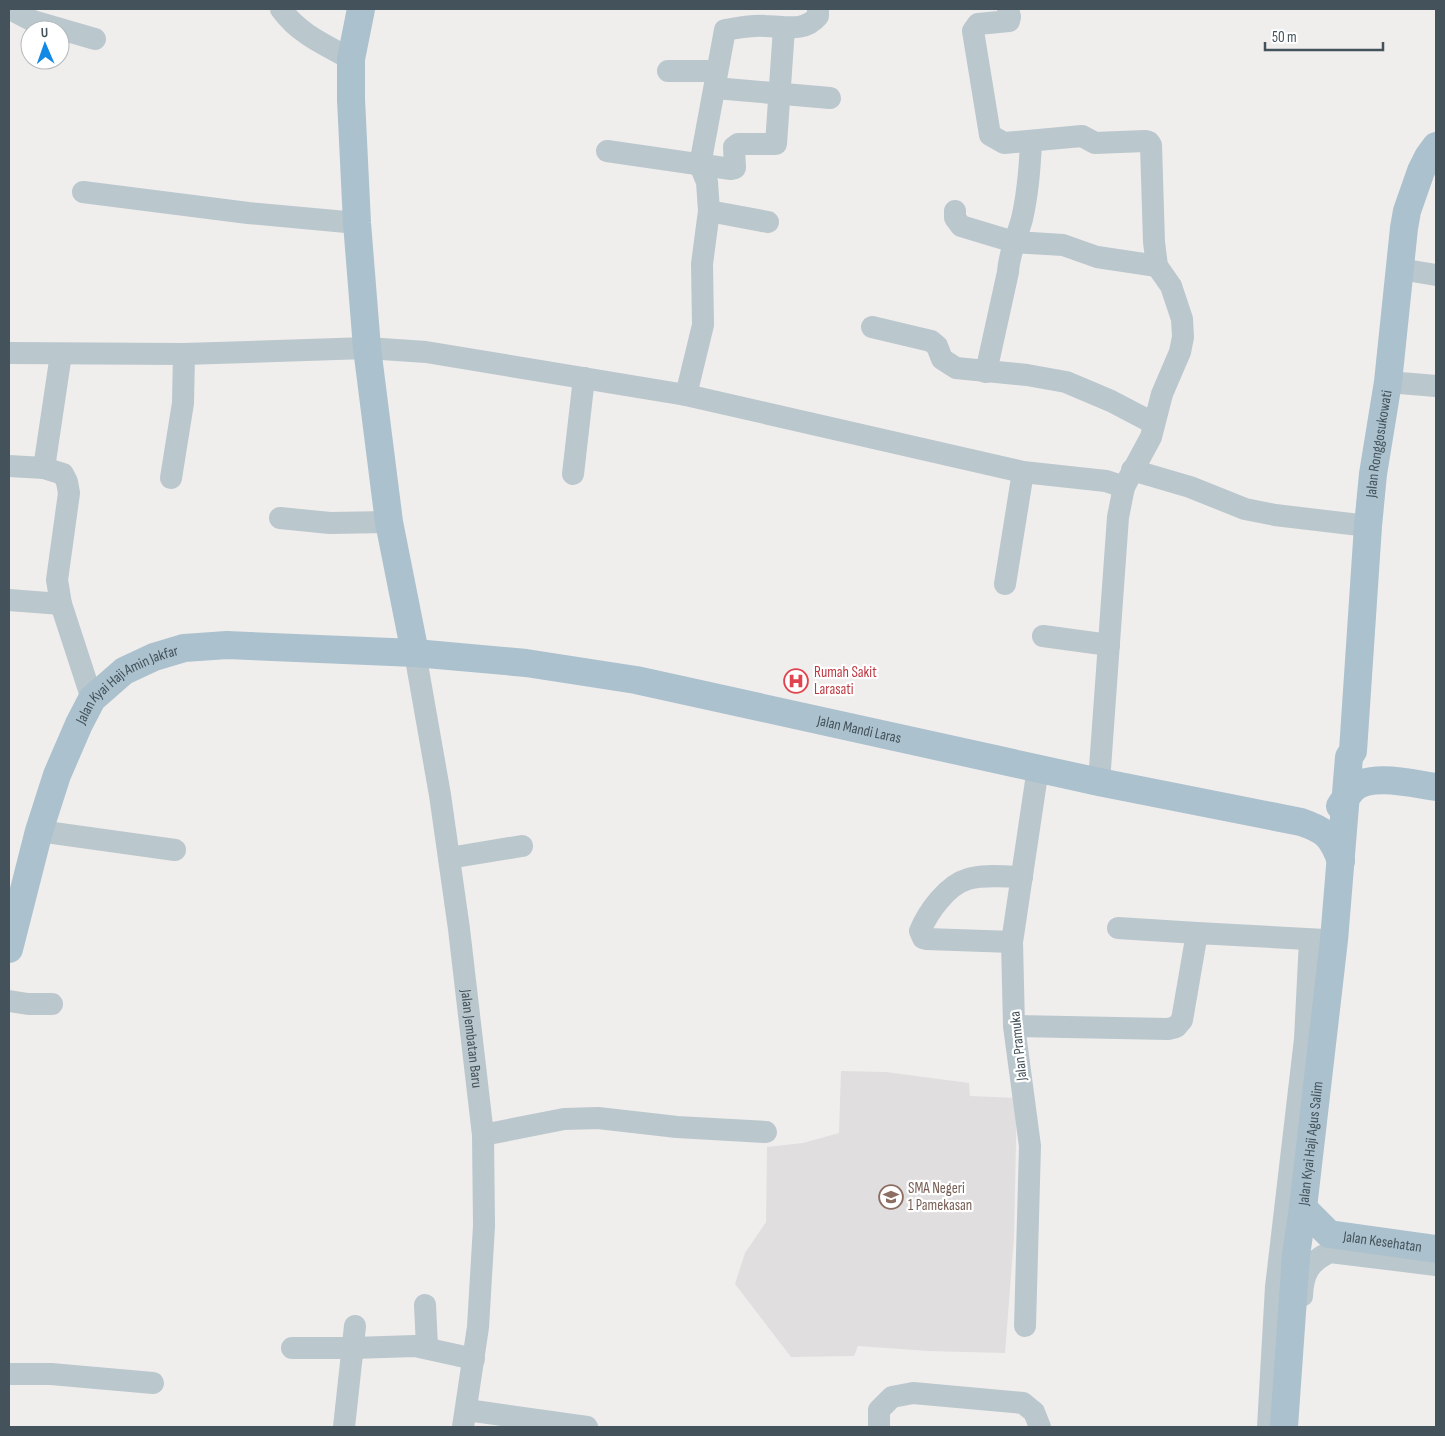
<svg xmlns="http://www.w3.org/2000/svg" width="1445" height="1436" viewBox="0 0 1445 1436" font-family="'Sofia Sans Condensed',sans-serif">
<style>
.education{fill:#e1dedf}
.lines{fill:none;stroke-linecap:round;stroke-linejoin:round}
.minor{stroke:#bac7cd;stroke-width:22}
.major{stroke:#abc1cd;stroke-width:28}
.labels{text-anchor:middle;stroke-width:4.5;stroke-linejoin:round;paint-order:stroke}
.street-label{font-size:15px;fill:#44535b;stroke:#fff}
.health-label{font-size:15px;fill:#be3a42;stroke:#fff;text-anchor:start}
.education-label{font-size:15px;fill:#785e54;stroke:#fff;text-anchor:start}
</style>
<rect width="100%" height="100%" fill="#f0eded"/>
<path class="education" d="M841 1071 886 1072 969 1083 970 1096 1017 1098 1014 1237 1005 1353 928 1351 858 1346 854 1356 791 1357 735 1284 745 1253 766 1222 767 1147 803 1143 839 1133Z"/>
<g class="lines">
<g class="minor">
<path d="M10 9 33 21 95 39"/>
<path d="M281 9C299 34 325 45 351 59"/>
<path d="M1008 9 1010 17 1009 21 978 24 973 31 990 135 1004 143 1082 136 1095 143 1145 141 1149 142 1151 145 1154 242 1157 266 1171 286 1182 319 1183 337 1180 352 1162 394 1151 437 1124 487"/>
<path d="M668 71H717"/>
<path d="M715 88 830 98"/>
<path d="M607 151 731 169 735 168 734 147 738 144H776L784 28"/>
<path d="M83 192 248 213 357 223"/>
<path d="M709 211 768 222"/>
<path d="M955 211V218L961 226 1014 242 1063 245 1097 257 1157 266"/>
<path d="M1400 269 1436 275"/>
<path d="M872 327 931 341 937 346 942 359 956 368 1027 375 1066 382 1111 401 1153 423"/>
<path d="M9 353 184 354 367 348 426 352 686 395 1023 472 1106 481 1124 487 1118 517 1099 782"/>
<path d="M986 372 1008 272C1009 253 1017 237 1022 219 1028 193 1030 167 1031 141"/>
<path d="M1388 382 1436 386"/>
<path d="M686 395 703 325 702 264 709 211 707 182 700 165 725 30C738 28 751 25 765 26 784 26 804 33 818 16V9"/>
<path d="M9 466 44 468 63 474 67 482 69 493 57 580 61 604 92 699"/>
<path d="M44 468 61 354"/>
<path d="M1132 470 1190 487 1245 509 1275 515 1368 526"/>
<path d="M573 474 584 378"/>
<path d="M171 478 183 403 184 354"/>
<path d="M280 518 330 523 389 522"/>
<path d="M1005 584 1023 472"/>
<path d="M9 600 61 604"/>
<path d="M1043 636 1109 645"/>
<path id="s1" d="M415 653 440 795 459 929 483 1135 484 1226 478 1327 463 1427"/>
<path d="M39 831 175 850"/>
<path d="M449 858 522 846"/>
<path d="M1118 928 1197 933"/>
<path d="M1012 942 927 939 923 938 920 931C928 912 947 885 968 879 985 874 1006 877 1022 877"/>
<path d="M9 1001 28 1004H52"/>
<path d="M1014 1026 1168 1029 1176 1027 1182 1020 1197 933 1325 940"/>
<path d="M483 1135 564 1119 598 1118 677 1127 766 1132"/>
<path d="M1302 1296C1303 1273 1309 1262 1330 1252L1436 1265"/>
<path d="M425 1305 427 1347"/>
<path d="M1025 1326 1030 1146 1014 1026 1012 942 1038 768"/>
<path d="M292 1348H353L415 1346 474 1359"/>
<path d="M9 1374H51L153 1383"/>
<path d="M467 1410 587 1427"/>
<path d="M344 1427 355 1326"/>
<path d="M879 1427V1410L892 1397 913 1393 1023 1403 1034 1412 1040 1427"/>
<path d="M1268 1427 1276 1287 1305 1039 1310 940"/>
</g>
<g class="major">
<path d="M361 9 351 59V99L357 223 367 348 389 522 415 653"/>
<path d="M1340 806C1344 801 1347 795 1352 790 1368 772 1414 784 1436 787"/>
<path id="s2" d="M9 949 39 831 57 775 79 724 92 699 124 671 154 657 184 648 227 645 415 653 526 663 636 680 1099 782 1301 822C1325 830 1332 836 1341 861"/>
<path id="s3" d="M1303 1208 1329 1234 1436 1249"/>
<path id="s4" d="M1284 1427 1296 1255 1303 1208 1334 940 1349 757 1353 751 1368 526 1373 474 1388 382 1404 228 1407 211 1421 171 1428 157 1436 146"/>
</g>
</g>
<defs>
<g id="hospital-ring" transform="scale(1.25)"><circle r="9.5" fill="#fff" stroke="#e0444e" stroke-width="1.5"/><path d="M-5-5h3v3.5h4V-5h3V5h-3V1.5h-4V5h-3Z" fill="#e0444e"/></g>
<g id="school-ring" transform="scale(1.25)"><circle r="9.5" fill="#fff" stroke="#8d6e63" stroke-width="1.5"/><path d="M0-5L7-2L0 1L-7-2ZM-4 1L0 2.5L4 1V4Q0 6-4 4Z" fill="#8d6e63"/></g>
</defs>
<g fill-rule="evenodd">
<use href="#hospital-ring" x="796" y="681"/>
<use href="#school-ring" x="891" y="1197"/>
</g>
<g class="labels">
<g class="street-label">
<text dy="5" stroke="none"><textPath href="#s4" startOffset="989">Jalan Ronggosukowati</textPath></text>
<text dy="5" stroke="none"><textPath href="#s2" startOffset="301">Jalan Kyai Haji Amin Jakfar</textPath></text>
<text dy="5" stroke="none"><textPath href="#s2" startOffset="1054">Jalan Mandi Laras</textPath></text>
<text dy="5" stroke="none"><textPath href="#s1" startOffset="390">Jalan Jembatan Baru</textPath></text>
<text transform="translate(1018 1046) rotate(-96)" y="5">Jalan Pramuka</text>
<text dy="5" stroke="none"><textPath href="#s4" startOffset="285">Jalan Kyai Haji Agus Salim</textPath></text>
<text dy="5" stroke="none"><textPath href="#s3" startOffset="91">Jalan Kesehatan</textPath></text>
</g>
<g class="health-label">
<text x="814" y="677">Rumah Sakit<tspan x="814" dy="17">Larasati</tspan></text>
</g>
<g class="education-label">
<text x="908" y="1193">SMA Negeri<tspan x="908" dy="17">1 Pamekasan</tspan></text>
</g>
</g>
<rect width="1445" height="1436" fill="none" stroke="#44535b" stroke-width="20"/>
<g transform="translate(45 45) rotate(358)"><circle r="24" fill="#ffffff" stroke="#b4babd"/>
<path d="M0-4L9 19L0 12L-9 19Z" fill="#1289e4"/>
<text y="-8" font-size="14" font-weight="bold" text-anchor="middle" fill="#44535b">U</text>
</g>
<path d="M1265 42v8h118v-8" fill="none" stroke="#44535b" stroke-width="2.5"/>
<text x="1272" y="42" font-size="15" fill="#44535b" stroke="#ffffff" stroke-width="4" paint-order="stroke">50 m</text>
</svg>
